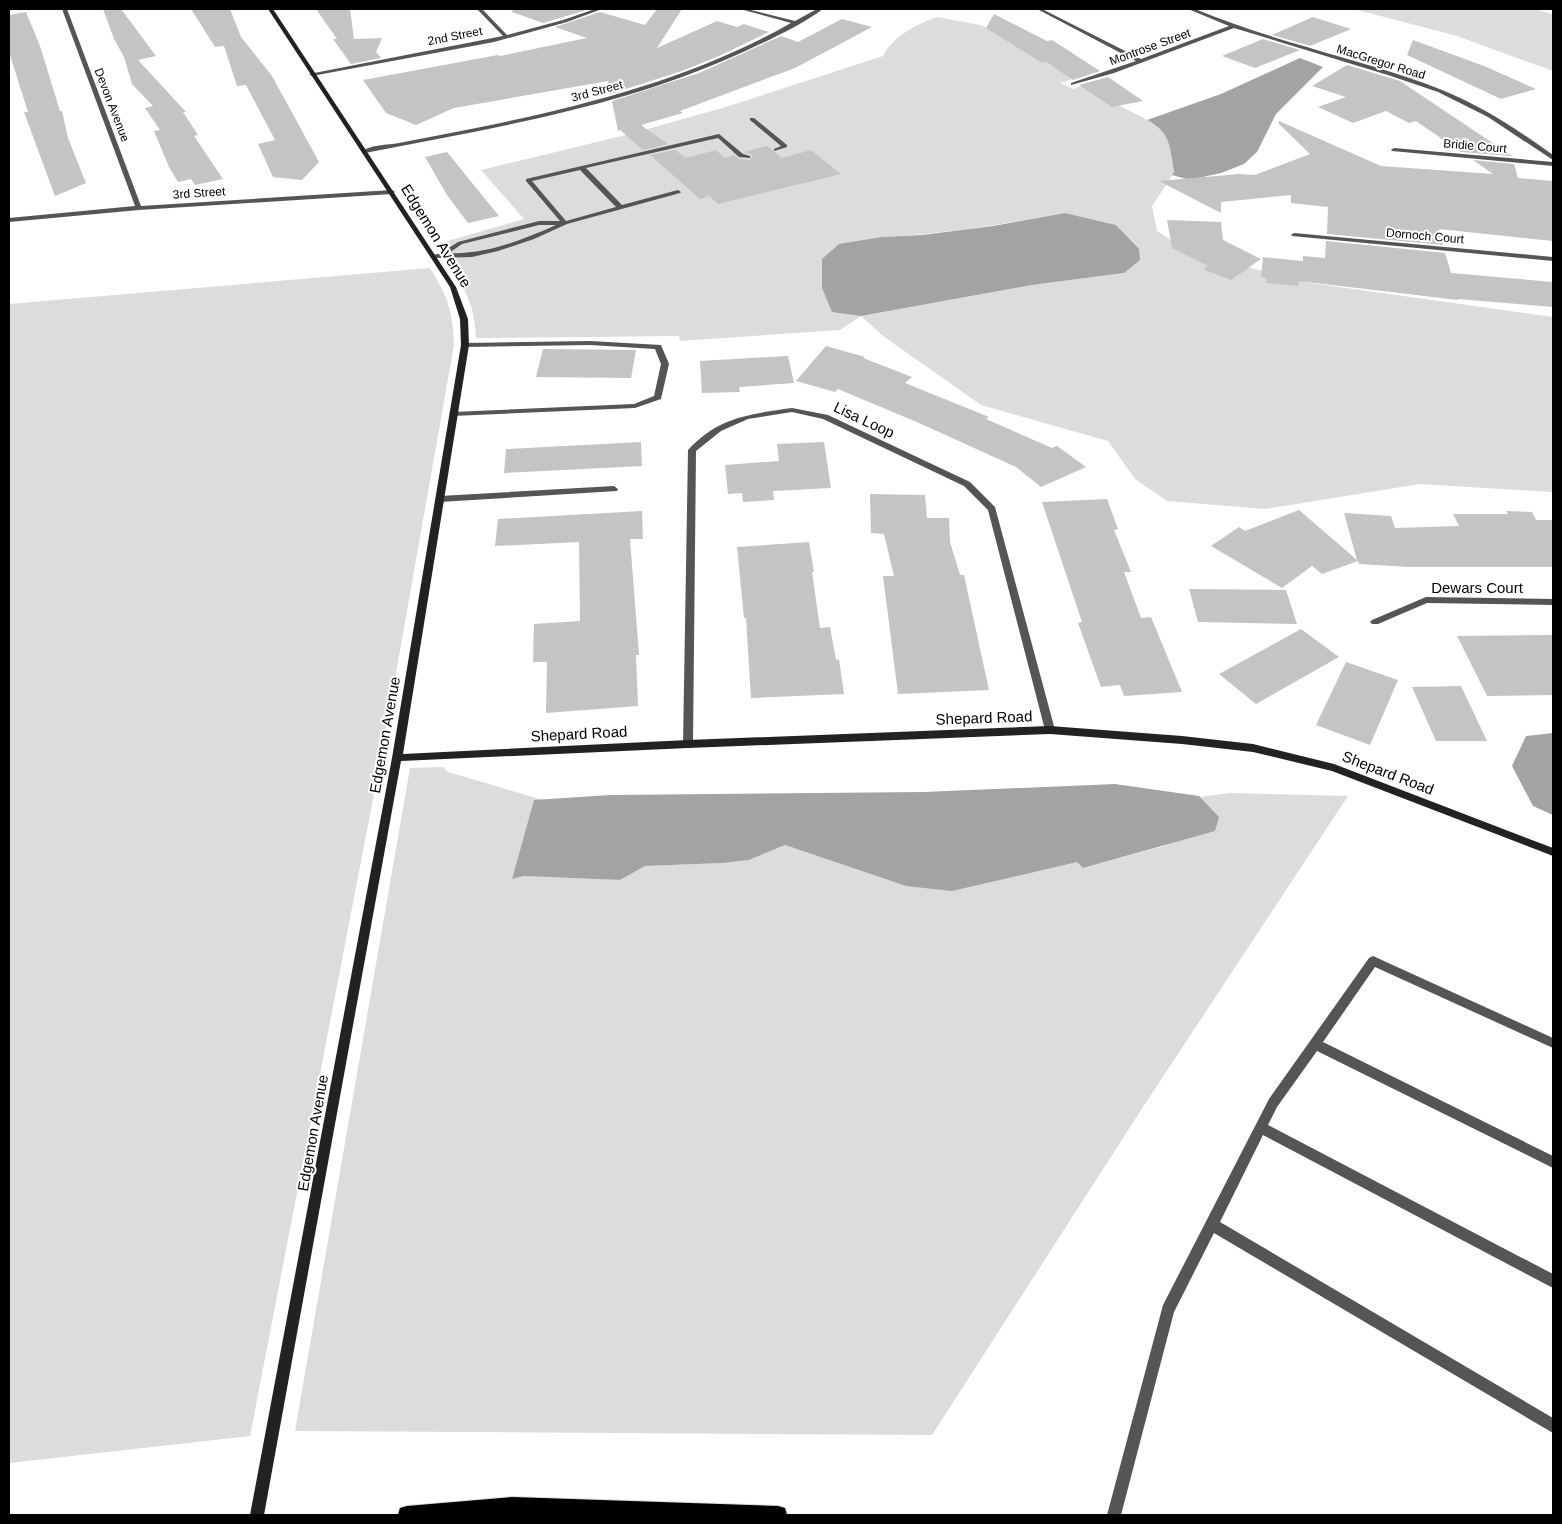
<svg xmlns="http://www.w3.org/2000/svg" width="1562" height="1524" viewBox="0 0 1562 1524" font-family="Arial,sans-serif">
<style>
.green{fill:#dcdcdc;fill-rule:evenodd}
.water{fill:#a3a3a3}
.building{fill:#c4c4c4}
.lines{fill:none;stroke-linecap:round;stroke-linejoin:round}
.primary-casing{stroke:#dbdbdb;stroke-width:2}
.lane{fill:#555;fill-rule:evenodd}
.street{fill:#555;fill-rule:evenodd}
.secondary{fill:#222;fill-rule:evenodd}
.primary{fill:#000;fill-rule:evenodd}
.labels{text-anchor:middle;stroke-width:4;stroke-linejoin:round;paint-order:stroke}
.far-street-label{font-size:12px;fill:#000;stroke:#fff}
.street-label{font-size:15px;fill:#000;stroke:#fff}
</style>
<rect width="100%" height="100%" fill="#fff"/>
<path class="green" d="M1354 9H1534L1553 14V71L1457 36Z
M937 17 980 25 1037 49 1072 79 1061 83 1073 89 1081 86 1159 126 1169 142 1174 173 1152 206 1157 231 1191 253 1311 283 1553 317V492L1420 484 1265 509 1167 501 1135 479 1108 441 981 405 883 336 861 316 840 330 680 341 679 336 476 338C475 301 460 280 440 250L441 243 524 219 481 170 626 135 726 107 883 56C894 35 916 25 937 17ZM1065 213 1116 225 1123 233 1124 273 1032 285 861 316 882 237C944 234 1004 224 1065 213Z
M430 268C448 297 453 311 454 345L381 758 250 1436 9 1463V304Z
M443 767 448 772 543 800 534 801 512 879 524 876 620 880 645 866 723 863 749 860 785 845 906 886 1024 873 1077 862 1083 868 1164 846 1219 817 1200 797 1230 793 1348 796 1143 1107 932 1435 295 1431 410 768Z"/>
<path class="water" d="M1300 58 1323 67 1276 114 1257 152 1244 164 1221 173 1190 180 1172 175 1174 172C1170 148 1171 132 1147 120L1221 94Z
M1065 213 1116 225 1139 249 1140 260 1124 273 1032 285 861 316 832 312 822 288V259L839 244 882 237 922 235 993 226Z
M1553 733V815L1533 806 1512 766 1526 736Z
M1115 784 1199 796 1219 817 1215 831 1083 868 1077 862 952 891 906 886 785 845 749 860 723 863 645 866 620 880 524 876 512 879 534 800 610 795 924 792Z"/>
<path class="building" d="M103 9H121L156 56 138 60 186 112H183L198 135 194 136 223 179 195 185 191 179 178 182 169 167 154 131 160 130 145 108 153 106 132 84 124 57 114 39Z
M191 9H230L241 37 272 76 319 162 302 180 273 177 258 144 275 140 246 85 237 86 224 46 215 47Z
M316 9H350L354 39 382 38 376 52 381 58 351 64 333 39H337Z
M513 9H590L543 23 512 12Z
M657 9H682L657 48 717 21 737 27 744 24 769 32 719 56 682 71 610 94 608 81 454 108 416 125 386 113 363 80 498 55 500 56 587 38 555 27 600 12 645 25Z
M26 12 40 46 60 111H62L68 138 86 183 55 196 24 112H28L9 52V15Z
M994 14 1047 41 1052 40 1100 71 1073 80 1047 62 1042 63 986 28Z
M1313 17 1351 29 1310 46 1272 35Z
M842 19 872 27 795 68 680 111 683 113 641 125 668 144 643 150 620 130 618 131 612 101 699 73 781 36 798 42Z
M1263 39 1300 50 1255 68 1222 56Z
M1413 40 1484 66 1536 89 1501 99 1407 55Z
M1347 65 1400 81 1512 156 1461 152 1416 121 1409 123 1386 111 1353 123 1318 107 1346 97 1312 86Z
M1108 77 1143 101 1112 107 1079 85Z
M1279 121 1381 166 1493 174 1473 160 1514 164 1518 178 1553 181V241L1439 229 1443 245 1327 234 1328 207 1291 203V195L1221 202V213L1159 181 1239 174 1255 175 1310 154 1278 123Z
M767 146 782 158 811 150 841 174 718 204 709 196 700 199 650 155 675 150 686 158 716 150 725 158 734 155 739 159 750 160 752 155 744 152Z
M447 152 499 216 468 223 447 195 425 157Z
M1167 220 1221 222 1223 240 1261 259 1231 280 1203 269 1208 266 1172 248Z
M1326 241 1445 253 1451 273 1553 282V307L1458 299V300L1298 281 1299 286 1266 283V278L1261 277 1263 257 1303 261V256L1325 258Z
M826 346 865 357 863 358 912 377 905 383 989 417 986 419 1052 448 1057 446 1086 467 1041 487 1016 467 919 423 838 389 835 392 796 381Z
M543 349 636 350 631 378 536 377Z
M788 356 794 383 739 387 740 392 702 393 700 361Z
M641 442 642 466 504 473 506 449Z
M824 442 831 488 773 491 774 500 743 502 742 493 728 494 725 465 779 461 777 444Z
M870 494 925 495 927 518H949L950 542 960 575H964L989 690 898 694 883 576H894L884 534 871 533Z
M1107 499 1118 529 1114 530 1131 572H1124L1141 618 1151 617 1182 692 1124 696 1120 685 1101 687 1078 623 1082 622 1042 502Z
M1299 510 1357 560 1344 513 1391 516 1395 528 1459 526 1453 514H1508L1506 511 1532 512 1536 520H1553V567H1410L1359 564 1358 561 1322 574 1312 566 1282 588 1211 546 1239 527 1245 531Z
M642 511 643 539H630L639 655H636L638 706 546 713 547 662H533L534 624 580 621 579 542 495 546 498 519Z
M809 542 814 572H812L820 628 830 627 836 660 839 659 844 694 751 698 746 618H744L737 547Z
M1189 589 1286 590 1297 624 1198 622Z
M1301 629 1339 657 1256 704 1219 674Z
M1553 635V695L1487 696 1457 636Z
M1346 662 1398 680 1370 745 1316 725Z
M1461 686 1487 741H1436L1412 687Z"/>
<g class="lines">
<g class="primary-casing">
<path id="primary" d="M512 1497 778 1506 785 1508 787 1515H398L400 1508 407 1506Z"/>
</g>
<path class="lane" d="M750 118H754L787 145V147L774 151V149L781 146 750 120Z
M719 134 743 154 750 156V158L739 157 718 138 586 168 622 205 678 190 681 192 680 193 567 224 534 239 498 251 472 257 433 258 430 256 441 253 458 242 539 221H560L526 181V179ZM580 170 616 207 566 221 532 181ZM539 225H556C522 240 486 255 449 253L462 244Z
M590 341 661 345 669 364 661 399 635 408 453 416 449 414 453 412 634 404 654 396 661 364 655 349 590 345 465 347 461 345 465 343Z
M614 486 618 489 617 491 440 502 436 499 440 496Z"/>
<path class="street" d="M62 9H67L141 206 392 190 395 192 392 194 139 210 9 222V218L135 206Z
M477 9H482L507 35 563 20 595 9H602L567 22 494 42 312 76 309 74 503 36Z
M740 9H747L795 21 817 9H823C802 25 767 41 743 52 624 107 493 128 365 153L362 151C371 145 387 145 399 143 430 137 461 131 491 125 595 103 698 76 791 23Z
M1037 9H1042L1141 59 1229 26 1188 9H1195C1231 24 1269 36 1307 47 1352 61 1398 72 1442 90 1482 106 1518 130 1553 155V160L1488 117 1438 92 1391 76 1234 28 1114 73 1071 85V83L1136 61Z
M1394 148 1553 162V166L1392 151 1391 150Z
M1294 233 1553 257V261L1292 236 1291 235Z
M792 408 828 415 970 482 995 507 1055 730 1053 733H1047L1045 730 988 510 964 486 823 419 792 412 748 419 721 431 696 451 693 744 688 748 685 747 683 744 688 450C718 417 750 414 792 408Z
M1426 597 1553 599V605L1427 603 1378 624H1372L1370 622 1372 620Z
M1373 956 1553 1038V1048L1375 967 1323 1042 1553 1156V1168L1317 1051 1277 1107 1268 1125 1553 1274V1288L1263 1135 1220 1222 1553 1418V1433L1214 1233 1174 1312 1121 1515H1107L1163 1305 1269 1099 1369 958Z"/>
<path class="secondary" d="M268 9H273L456 287 468 319 469 345 403 754 688 740 1050 726 1182 736 1253 744 1334 764 1553 848V856L1332 771 1253 752 1182 744 1050 734 688 748 401 761 264 1515H250L392 758 461 345 460 319 450 287Z"/>
<use href="#primary" class="primary"/>
</g>
<g class="labels">
<g class="far-street-label">
<text transform="translate(455 36) rotate(-11)" y="4">2nd Street</text>
<text transform="translate(1150 47) rotate(-20)" y="4">Montrose Street</text>
<text transform="translate(1381 62) rotate(17)" y="4">MacGregor Road</text>
<text transform="translate(597 91) rotate(-15)" y="4">3rd Street</text>
<text transform="translate(112 105) rotate(69)" y="4">Devon Avenue</text>
<text transform="translate(1475 146) rotate(5)" y="4">Bridie Court</text>
<text transform="translate(199 193) rotate(-4)" y="4">3rd Street</text>
<text transform="translate(1425 236) rotate(5)" y="4">Dornoch Court</text>
</g>
<g class="street-label">
<text transform="translate(436 236) rotate(58)" y="5">Edgemon Avenue</text>
<text transform="translate(864 420) rotate(25)" y="5">Lisa Loop</text>
<text x="1477" y="593">Dewars Court</text>
<text transform="translate(984 718) rotate(-2)" y="5">Shepard Road</text>
<text transform="translate(579 734) rotate(-3)" y="5">Shepard Road</text>
<text transform="translate(385 735) rotate(-80)" y="5">Edgemon Avenue</text>
<text transform="translate(1388 773) rotate(21)" y="5">Shepard Road</text>
<text transform="translate(313 1133) rotate(-80)" y="5">Edgemon Avenue</text>
</g>
</g>
<rect width="1562" height="1524" fill="none" stroke="#000000" stroke-width="20"/>
</svg>
